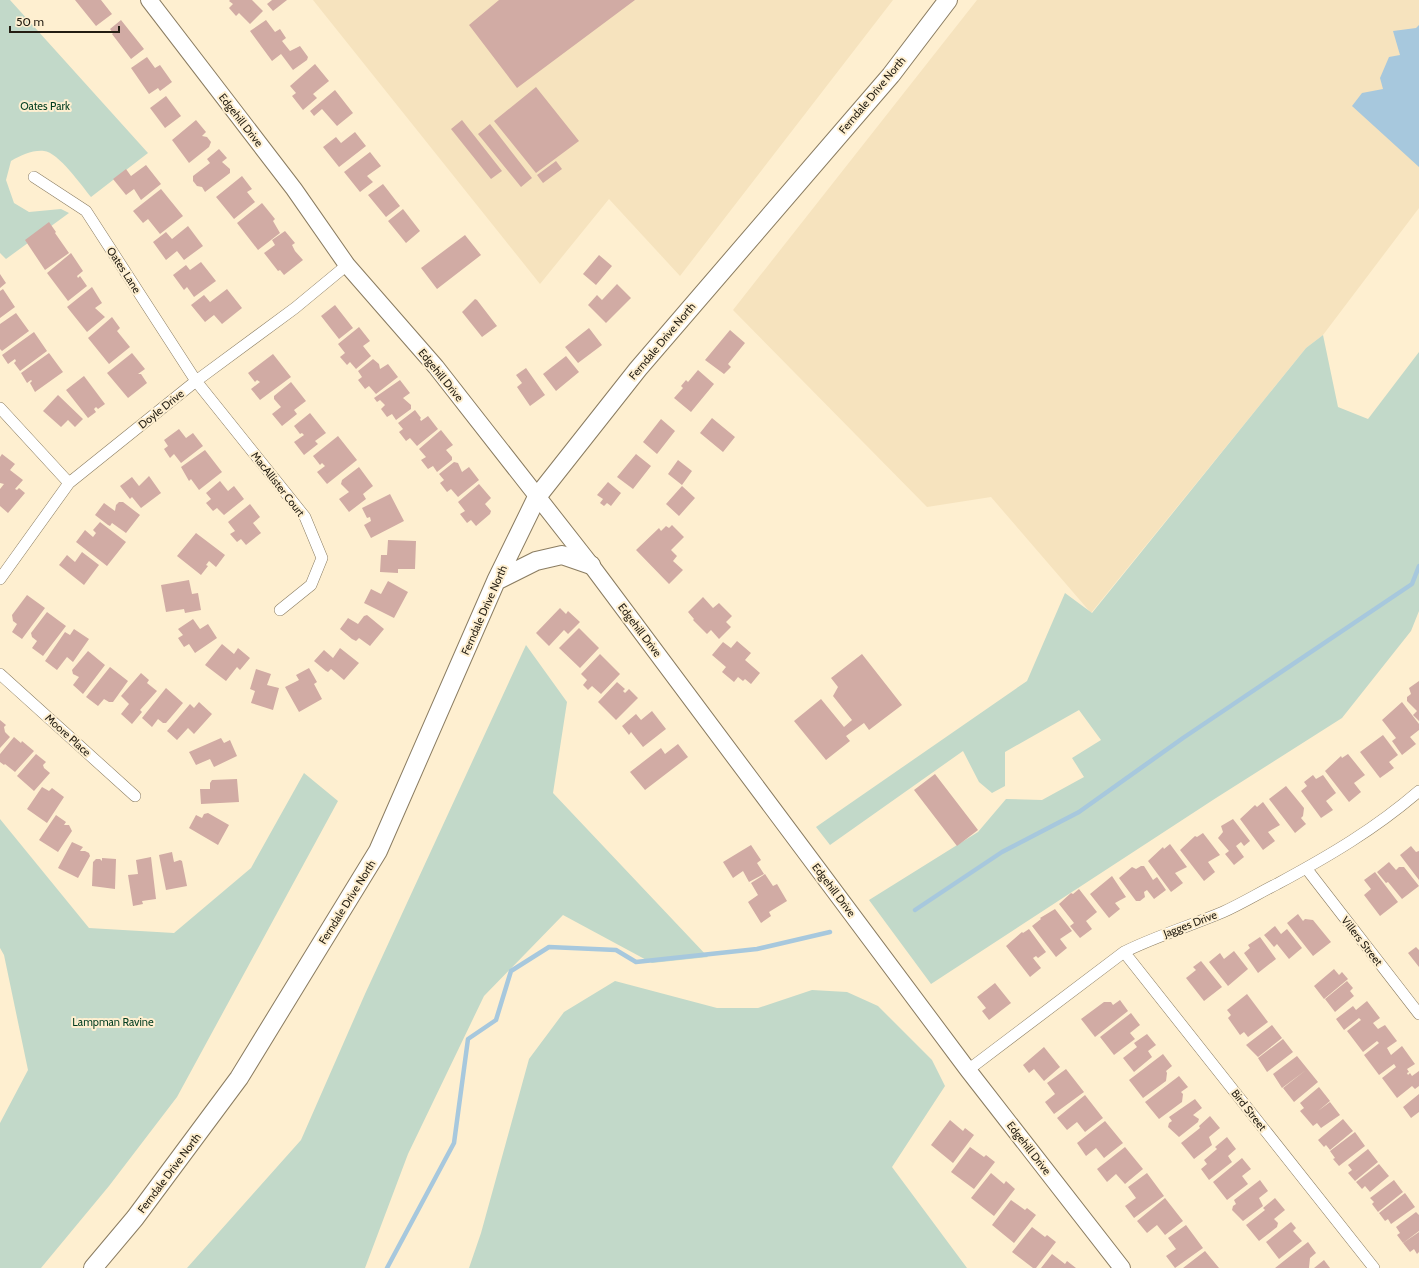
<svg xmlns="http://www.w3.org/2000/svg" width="1419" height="1268" viewBox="0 0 1419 1268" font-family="Cabin,sans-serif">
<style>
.built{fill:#f6e3be}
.green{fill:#c2d9c9}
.water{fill:#a7c8dd}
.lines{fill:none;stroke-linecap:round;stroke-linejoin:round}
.stream{stroke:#a7c8dd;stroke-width:4.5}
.building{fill:#d1aba4}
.street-casing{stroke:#8a7c61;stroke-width:12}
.secondary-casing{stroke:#8a7c61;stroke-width:18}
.primary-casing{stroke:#8a7c61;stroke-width:20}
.street{stroke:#fff;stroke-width:11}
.secondary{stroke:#fff;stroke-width:16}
.primary{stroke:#fff;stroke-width:18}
.labels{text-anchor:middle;stroke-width:4;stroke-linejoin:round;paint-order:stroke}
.street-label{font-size:11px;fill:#231d12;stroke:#feefd0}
.park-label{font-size:11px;fill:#003c1f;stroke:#feefd0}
</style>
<rect width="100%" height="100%" fill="#feefd0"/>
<path class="built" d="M313 0H893L680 276 609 199 540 284Z
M977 0H1419V208L1323 335 1306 348 1091 613 991 497 927 507 733 310Z"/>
<path class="green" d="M0 0H10L148 153 91 197C82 186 58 152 44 151 32 150 22 155 11 161L6 180 14 203 29 212 61 209 69 213 6 259 0 253Z
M1323 335 1338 407 1368 419 1419 352V611L1411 631 1342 718 1216 798 931 984 869 900 978 832 1006 799 1042 800 1084 777 1072 758 1101 740 1079 710 1005 752V786L992 793 979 782 963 751 830 845 816 827 1027 681 1065 593 1092 613 1306 348Z
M526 645 567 702 553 793 708 957 652 963 563 915 484 996 408 1154 365 1268H187L301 1140 365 994Z
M304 773 338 801 177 1097 109 1186 41 1268H0V1123L28 1070 4 955 0 948V819L89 928 174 933 251 868Z
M615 981 717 1008H758L812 990 847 992 878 1006 932 1060 945 1086 892 1167 967 1268H469L481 1233 529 1059 564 1012Z"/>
<path class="water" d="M1419 25V167L1352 106 1362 93 1383 89 1380 78 1389 57 1400 55 1393 31 1416 28Z"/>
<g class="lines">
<path class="stream" d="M915 910 1002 852 1079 812 1183 738 1412 584 1419 566
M387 1268 454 1143 468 1039 496 1020 511 971 549 947 616 950 636 962 757 949 830 932"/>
</g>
<path class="building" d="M75 0H101L112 14 96 26Z
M230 0H252L263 11 250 24 239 13 236 16 229 8 233 4 229 1Z
M272 0H287L273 11 267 4Z
M499 0H635L517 88 469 25Z
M121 20 144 49 131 59 112 34 113 33 110 29Z
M266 20 275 32 280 29 286 38 282 41 290 51 300 46 308 57 307 60 293 70 281 54 272 61 250 31Z
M147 57 155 68 160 65 172 82 160 91 158 88 149 94 131 68Z
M315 64 329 81 313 94 317 98 303 110 292 96 296 93 290 86Z
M536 87 579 141 536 173 494 121Z
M335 90 353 113 337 126 322 109 314 116 310 111Z
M166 96 181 116 165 128 150 108Z
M196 120 206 132 202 136 207 137 211 142 209 147 189 163 172 140Z
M462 120 502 171 491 179 451 129Z
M490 124 532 178 521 187 478 134Z
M355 132 366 146 339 167 323 147 336 137 341 143Z
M219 149 227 158 222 162 230 169V173L205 192 202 187 197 186 193 181V176L210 163 207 159Z
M370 152 381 166 367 176 373 182 360 192 344 172Z
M556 161 562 169 543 183 537 175Z
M146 165 161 184 141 200 134 189 126 195 113 179 126 169 131 176Z
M242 176 252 189 247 192 255 202 234 219 216 197Z
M383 184 400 206 386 217 368 195Z
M161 189 183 216 160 234 148 219 143 223 133 211Z
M262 203 275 219 273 221 280 233 258 250 237 223Z
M403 209 420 231 406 243 388 221Z
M49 222 56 232 55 233 69 253 45 270 25 240Z
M188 226 203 246 184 260 177 251 166 260 153 242 166 232 172 239Z
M285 231 295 243 292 245 295 251 303 260 284 275 280 270 278 271 264 253 275 245 272 240Z
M465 235 481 255 437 289 421 268Z
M71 253 83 271 77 276 78 278 80 276 87 286 68 301 47 273Z
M599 255 612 266 596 285 583 274Z
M201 262 216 281 194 297 187 287 184 290 173 275 186 265 190 270Z
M0 274 6 283 0 288Z
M617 284 631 298 606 323 588 305 597 295 602 300Z
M92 287 102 303 95 308 105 317 87 332 67 307Z
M3 289 15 307 0 318V291Z
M227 289 242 308 222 324 214 315 205 322 191 305 204 295 210 302Z
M475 299 477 300 497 326 482 337 462 312Z
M335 305 353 328 339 339 321 316Z
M16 313 29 331 2 351 0 349V324Z
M112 317 120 328 117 331 130 347 109 364 88 338Z
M359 327 370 341 363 346 371 356 356 369 350 362 347 365 340 357 345 353 338 344Z
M589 328 602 345 578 363 565 347Z
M730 330 745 343 728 364 731 367 724 374 705 360Z
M34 332 47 351 20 371 14 363 16 361 15 359 8 364 2 355Z
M49 353 63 372 35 392 30 383 32 381 31 380 27 383 21 373Z
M132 353 145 369 138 374H141L147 383 128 398 107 373Z
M273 354 291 377 260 400 251 389 260 382 257 380 255 382 248 373Z
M566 356 579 372 556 391 543 374Z
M373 359 379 364 380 369 388 364 398 377 376 394 369 386 365 389 358 380 362 377 358 371Z
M526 368 545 395 530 406 517 387 522 383 516 375Z
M698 370 714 384 691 412 674 398 683 388 681 386 686 380 688 382Z
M84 376 105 404 98 409 96 407 94 409 96 412 88 418 66 390Z
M400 380 410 393 403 398 411 405V409L396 420 392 414 387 417 381 409 385 405 380 400 377 402 374 398Z
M291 382 306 401 294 410 297 414 282 426 272 414 281 407 274 399V396Z
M58 395 83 419 75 427 68 420 61 427 43 411Z
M415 410 421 418 420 419 421 421 428 416 438 429 417 446 410 438 406 441 399 432 403 429 398 423Z
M310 413 326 433 315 441 318 444 304 455 294 442 304 435 302 433 300 434 294 426Z
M712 418 735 437 723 452 700 433Z
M661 419 675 431 657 454 643 442Z
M179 429 186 438 193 433 203 446 181 463 174 454 170 458 164 449 168 446 164 440Z
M441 430 453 445 446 450 452 457V460L437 472 433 466 428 469 421 460 426 457 419 449Z
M338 436 357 460 327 484 317 472 325 466 322 463 320 465 313 456Z
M205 450 222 472 199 490 191 479 189 481 181 467Z
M2 454 15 464 10 470 23 480 15 489 17 490 19 488 25 493 8 513 0 506V489L4 484 0 483V457Z
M636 454 651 466 633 489 617 477Z
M678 460 692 471 682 485 668 474Z
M454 462 458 463 462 472 469 467 479 480 458 497 451 489 447 492 440 483 444 480 439 474Z
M359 467 373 486 363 494 366 499 349 512 339 499 349 492 341 484 342 480Z
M149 476 161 493 141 508 132 497 130 499 120 486 132 477 139 486Z
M220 481 228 491 234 486 244 499 224 515 217 508 213 511 206 503 211 499 206 493Z
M608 482 621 493 611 506 607 503 604 506 600 503 603 499 597 495Z
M479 484 491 498 485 504 491 511 490 514 476 526 471 520 467 523 460 514 465 511 458 502Z
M682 486 695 498 679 516 666 504Z
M390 494 404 521 371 538 364 525 371 521 370 517 367 518 362 508Z
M119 502H123L140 515 126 533 112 523 110 526 108 525 95 515 104 503 115 511 116 505Z
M250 504 260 517 253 523 261 533 246 545 241 539 237 542 230 534 235 531 228 522Z
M100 522 126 542 107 566 76 542 85 530 93 537 96 533 93 530Z
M672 525 684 537 671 550 677 556 673 561 683 570 669 584 636 550 659 528 661 531 666 526 669 528Z
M196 533 225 555 216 567 209 561 206 565 208 566 201 575 177 556Z
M388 540 416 541 415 569H398V573L380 572 381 555H387Z
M82 552 99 565 84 585 59 565 67 555 75 562Z
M189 580 192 594 198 593 201 610 185 613 184 609 166 612 161 585Z
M388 581 408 592 394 618 364 603 371 589 381 594Z
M27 595 45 608 22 639 12 632 17 624 13 621 12 615Z
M703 597 713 608 719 603 732 616 726 622 731 627 719 639 711 630 707 634 693 620 694 619 688 612Z
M560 608 566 614 568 611 580 622 568 634 564 630 549 646 536 633Z
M47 612 66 626 43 656 32 648 37 641 32 637 31 633Z
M367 615 384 629 370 646 359 638 356 641 352 639 340 629 348 618 358 624 364 616Z
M193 619 200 629 208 624 217 638 195 653 189 644 184 647 178 638 183 635 178 629Z
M579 628 599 648 580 668 559 648Z
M74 629 89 639 73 662 67 657 57 670 45 661 65 632 70 635Z
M737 641 751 653 745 660 760 673 751 684 745 679 743 681 738 677 734 682 722 672 726 667 712 655 723 642 731 648Z
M222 644 234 654 238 648 250 658 240 670 237 667 226 681 205 665Z
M340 648 359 663 344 680 331 669 328 672 326 671 314 661 324 650 333 658Z
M88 651 105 665 83 694 73 685 79 677 73 674 72 670Z
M600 654 620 674 601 694 592 686 588 690 583 685 587 680 581 674Z
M862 654 902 705 869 730 864 723 846 736 850 741 826 760 794 721 821 699 844 727 852 720 833 696 838 687 831 678Z
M110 667 128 681 113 702H109L104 699 98 706 86 697Z
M309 668 317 682 314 684 322 699 299 712 285 687 299 680 296 675Z
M256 669 271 674 267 685 279 688 273 710 251 703 255 691 250 689Z
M141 673 149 680 147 683 157 691 140 710 142 712 132 724 121 714 129 704 121 696Z
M1419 681V721L1413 715 1417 711 1407 701V697L1411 694 1409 688Z
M617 682 625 689 623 691 625 693 629 689 638 698 616 720 598 702Z
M166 688 183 703 166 723H163L158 719 152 727 142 718Z
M199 702 212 714 194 734 188 728 177 740 167 731 190 704 194 708Z
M1402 702 1419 724V730L1410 737 1416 744 1402 755 1392 741 1396 738 1382 720Z
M652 711 666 729 643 747 631 732 629 735 622 726 636 714 641 720Z
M0 720 6 725 4 727 5 732 10 737 0 748Z
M1383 735 1398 755 1389 762 1394 768 1380 778 1360 752Z
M14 737 21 743 22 741 34 751 15 772 5 764 4 765 0 762V754Z
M221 738 224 743 230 740 237 756 214 767 210 759 196 765 189 752Z
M678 744 688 757 645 790 630 772 661 748 665 754Z
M36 754 46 762 43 765 44 768 50 773 34 791 17 776Z
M1348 754 1365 775 1354 783 1361 792 1349 802 1325 771 1341 756 1342 758Z
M935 774 978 830 957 846 914 790Z
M1313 775 1316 779 1323 775 1336 793 1326 801 1333 810 1321 818 1301 791 1307 786 1304 782Z
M237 779 239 802 201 804 200 789H210V783L212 780Z
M1286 786 1304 808 1303 816 1301 818 1306 824 1295 833 1269 799Z
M42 787 49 791 52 788 64 797 47 823 27 809Z
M1263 802 1280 825 1268 832 1275 841 1263 850 1240 819 1255 805 1257 807Z
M208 813 229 825 218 845 189 828 196 815 202 818 204 814Z
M56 815 66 822 64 825H69L72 831 58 852 39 840Z
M1233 819 1250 841 1244 846 1241 842 1236 846 1244 857 1234 865 1225 854 1229 851 1218 838 1223 832 1221 826Z
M1203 833 1220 855 1208 862 1215 872 1204 881 1180 850 1195 836 1197 837Z
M72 842 83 847 80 851H85L89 853 90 856 78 878 58 868Z
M1170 844 1187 867 1175 873 1183 883 1171 892 1148 861 1163 847 1164 849Z
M751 845 761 860 757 863 764 874 749 882 743 871 733 878 723 862Z
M1411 846 1416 852 1419 851V880L1400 855Z
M172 852 174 862 180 860 182 861 187 886 166 890 159 855Z
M151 857 156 899 142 901 143 904 133 906 128 875 138 874 136 860Z
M102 858 116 859 115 889 92 886 93 862 96 859H100L102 861Z
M1389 862 1396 870 1399 867H1404L1419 886 1402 899 1388 882 1386 883 1377 872Z
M1141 866H1144L1153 880 1157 877 1166 890 1154 899 1147 890 1144 892 1145 897 1140 901H1136L1119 878 1132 867 1136 869Z
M1375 872 1398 902 1380 916 1364 895 1371 889 1364 880Z
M765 874 773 886 777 884 787 901 769 912 771 916 761 923 748 902 758 895 751 883Z
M1112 876 1126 897 1115 903 1120 909 1109 918 1090 894Z
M1079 889 1097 912 1086 921 1092 929 1080 938 1070 926 1074 923 1059 904 1071 893 1073 894Z
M1055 909 1072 931 1060 939 1067 948 1056 957 1032 926 1041 919 1040 918Z
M1298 914 1303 921 1305 919 1313 920 1331 942 1313 956 1287 923Z
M1275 926 1281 934 1287 929 1302 948 1289 959 1277 944 1274 947 1264 935Z
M1029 929 1046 952 1038 958 1036 956 1033 958 1041 968 1030 977 1006 946 1022 932 1023 933Z
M1260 937 1276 959 1258 973 1244 953 1250 948 1248 945Z
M1416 947 1419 950V967L1408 953Z
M1234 951 1248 969 1228 986 1209 962 1220 953 1224 959Z
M1201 961 1222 987 1204 1001 1186 978 1196 970 1193 967Z
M1334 969 1339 975 1342 972 1348 979 1324 999 1314 986Z
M1347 981 1353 988 1350 991 1354 996 1335 1012 1325 999Z
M995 983 1011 1003 989 1020 982 1011 986 1008 977 997Z
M1247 994 1268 1022 1248 1037 1244 1032 1240 1035 1228 1018 1231 1015 1227 1010Z
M1120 1000 1128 1011 1095 1037 1081 1019 1104 1002H1111L1113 1005Z
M1367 1001 1380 1018 1373 1023 1378 1029 1385 1025 1397 1041 1387 1048 1391 1055 1402 1046 1415 1064 1407 1069 1409 1072 1407 1073 1408 1075 1410 1073 1412 1076 1419 1071V1086L1415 1089 1412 1086 1397 1098 1382 1078 1396 1067 1394 1064 1379 1075 1364 1055 1379 1043 1377 1041 1363 1052 1347 1031 1361 1020 1359 1018 1344 1030 1336 1019 1353 1006 1356 1010Z
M1131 1013 1140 1025 1130 1033 1135 1039 1114 1055 1100 1037Z
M1272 1025 1282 1038 1258 1057 1246 1045Z
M1147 1034 1156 1045 1148 1051 1152 1057 1134 1072 1123 1058 1137 1047 1134 1043Z
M1283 1039 1293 1052 1267 1072 1258 1058Z
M1044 1047 1060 1067 1044 1081 1034 1069 1029 1073 1023 1065Z
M1163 1054 1172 1066 1166 1071 1167 1073 1166 1081 1143 1098 1129 1080Z
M1297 1056 1318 1082 1294 1102 1283 1088 1306 1070 1282 1088 1273 1074Z
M1066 1069 1084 1092 1054 1114 1045 1102 1055 1094 1047 1083Z
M1179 1076 1188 1087 1181 1092 1183 1094 1182 1102 1159 1119 1145 1102Z
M1319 1087 1330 1101 1318 1111 1330 1102 1340 1115 1321 1128 1317 1123 1313 1126 1307 1119 1300 1111 1304 1108 1300 1103Z
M1419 1094V1112L1411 1118 1403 1107Z
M1085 1095 1103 1118 1085 1132 1077 1122 1067 1130 1057 1118Z
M1195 1099 1202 1108 1193 1115 1199 1119 1198 1122 1179 1137 1168 1127 1169 1123 1172 1121 1169 1117Z
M1210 1116 1220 1128 1209 1137 1212 1145 1194 1159 1181 1143 1200 1128 1199 1126Z
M1343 1119 1353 1131 1330 1150 1326 1145 1324 1147 1318 1140Z
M950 1120 963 1131 965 1128 974 1135 953 1163 931 1145Z
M1105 1121 1123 1143 1104 1158 1096 1148 1086 1156 1077 1143Z
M1355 1132 1365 1146 1339 1166 1333 1159 1335 1158 1330 1151Z
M1227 1137 1236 1149 1228 1156 1232 1162 1209 1180 1201 1169 1207 1164 1204 1160 1217 1149 1215 1147Z
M970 1147 984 1157 986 1155 995 1162 974 1189 951 1172Z
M1125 1147 1143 1169 1125 1184 1116 1174 1107 1182 1097 1169Z
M1368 1149 1378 1162 1355 1181 1348 1173 1352 1170 1348 1165Z
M1242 1158 1251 1169 1242 1176 1248 1184 1227 1200 1213 1182Z
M1379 1164 1389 1176 1370 1192 1365 1186 1362 1189 1356 1182Z
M991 1173 1004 1184 1006 1181 1015 1189 994 1216 971 1198Z
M1147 1173 1164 1196 1134 1218 1125 1206 1136 1198 1128 1187Z
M1260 1180 1268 1191 1259 1198 1263 1206 1243 1221 1232 1210 1233 1206 1236 1204 1234 1200Z
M1394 1180 1403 1192 1378 1212 1372 1204 1374 1202 1370 1198Z
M1405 1193 1415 1207 1391 1224 1388 1219 1385 1221 1379 1213Z
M1165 1198 1183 1221 1165 1235 1157 1225 1147 1233 1137 1221Z
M1275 1198 1285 1210 1274 1219 1278 1223 1277 1227 1259 1241 1246 1225 1265 1210 1263 1208Z
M1011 1200 1025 1210 1027 1208 1036 1215 1014 1243 992 1225Z
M1416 1212 1419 1215V1231L1403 1243 1397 1235 1400 1233 1396 1227Z
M1291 1222 1296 1228 1293 1231 1302 1241 1279 1259 1266 1242Z
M1186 1225 1203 1248 1175 1268 1166 1256 1176 1249 1168 1238Z
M1032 1227 1045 1237 1047 1235 1056 1242 1036 1268H1033L1012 1252Z
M1419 1232V1252L1417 1254 1414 1249 1410 1252 1403 1243Z
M1308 1242 1316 1253 1310 1258 1309 1268H1275Z
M1205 1251 1219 1268H1183Z
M1052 1254 1065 1264 1067 1261 1076 1268H1041Z
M1324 1260 1330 1268H1314Z"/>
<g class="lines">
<g class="street-casing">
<path id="street" d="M34 177 86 211 196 381 305 517 322 558 311 585 280 610
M0 408 69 483
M0 579 69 483 196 381 295 308 347 265
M0 674 135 796
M1306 868 1419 1014
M1124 952 1374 1268
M968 1070 1124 952C1156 936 1190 926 1223 912 1241 904 1259 893 1277 884 1329 856 1375 829 1419 791"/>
</g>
<g class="secondary-casing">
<path id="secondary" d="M149 0 294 189 347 265 436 367 591 565 968 1070 1122 1268"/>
</g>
<g class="primary-casing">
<path id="primary" d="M496 581 536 561 562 555 591 565
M93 1268 135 1218 239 1078 378 851 496 581 537 497 638 369 891 75 948 0"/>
</g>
<use href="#street" class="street"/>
<use href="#secondary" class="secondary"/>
<use href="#primary" class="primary"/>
</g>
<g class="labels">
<g class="street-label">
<text transform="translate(872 95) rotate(-50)" y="4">Ferndale Drive North</text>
<text transform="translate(241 120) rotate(52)" y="4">Edgehill Drive</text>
<text transform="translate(124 270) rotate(57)" y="4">Oates Lane</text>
<text transform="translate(662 341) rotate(-50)" y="4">Ferndale Drive North</text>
<text transform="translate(441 375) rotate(51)" y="4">Edgehill Drive</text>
<text transform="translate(161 409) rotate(-39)" y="4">Doyle Drive</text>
<text transform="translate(278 484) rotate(52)" y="4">MacAllister Court</text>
<text transform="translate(484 610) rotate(-66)" y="4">Ferndale Drive North</text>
<text transform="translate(640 630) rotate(53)" y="4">Edgehill Drive</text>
<text transform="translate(68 735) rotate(42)" y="4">Moore Place</text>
<text transform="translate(834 890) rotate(53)" y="4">Edgehill Drive</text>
<text transform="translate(347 902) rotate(-58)" y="4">Ferndale Drive North</text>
<text transform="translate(1190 924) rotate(-21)" y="4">Jagges Drive</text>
<text transform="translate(1362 941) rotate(52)" y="4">Villers Street</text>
<text transform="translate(1249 1110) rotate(52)" y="4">Bird Street</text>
<text transform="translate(1029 1148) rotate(52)" y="4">Edgehill Drive</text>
<text transform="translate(169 1173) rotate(-53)" y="4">Ferndale Drive North</text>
</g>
<g class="park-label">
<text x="45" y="110">Oates Park</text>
<text x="113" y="1026">Lampman Ravine</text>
</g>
</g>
<path d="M10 26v6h109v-6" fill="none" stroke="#231d12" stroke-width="2"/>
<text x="16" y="26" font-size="12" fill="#231d12" stroke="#feefd0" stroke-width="3" paint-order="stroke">50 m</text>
</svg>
